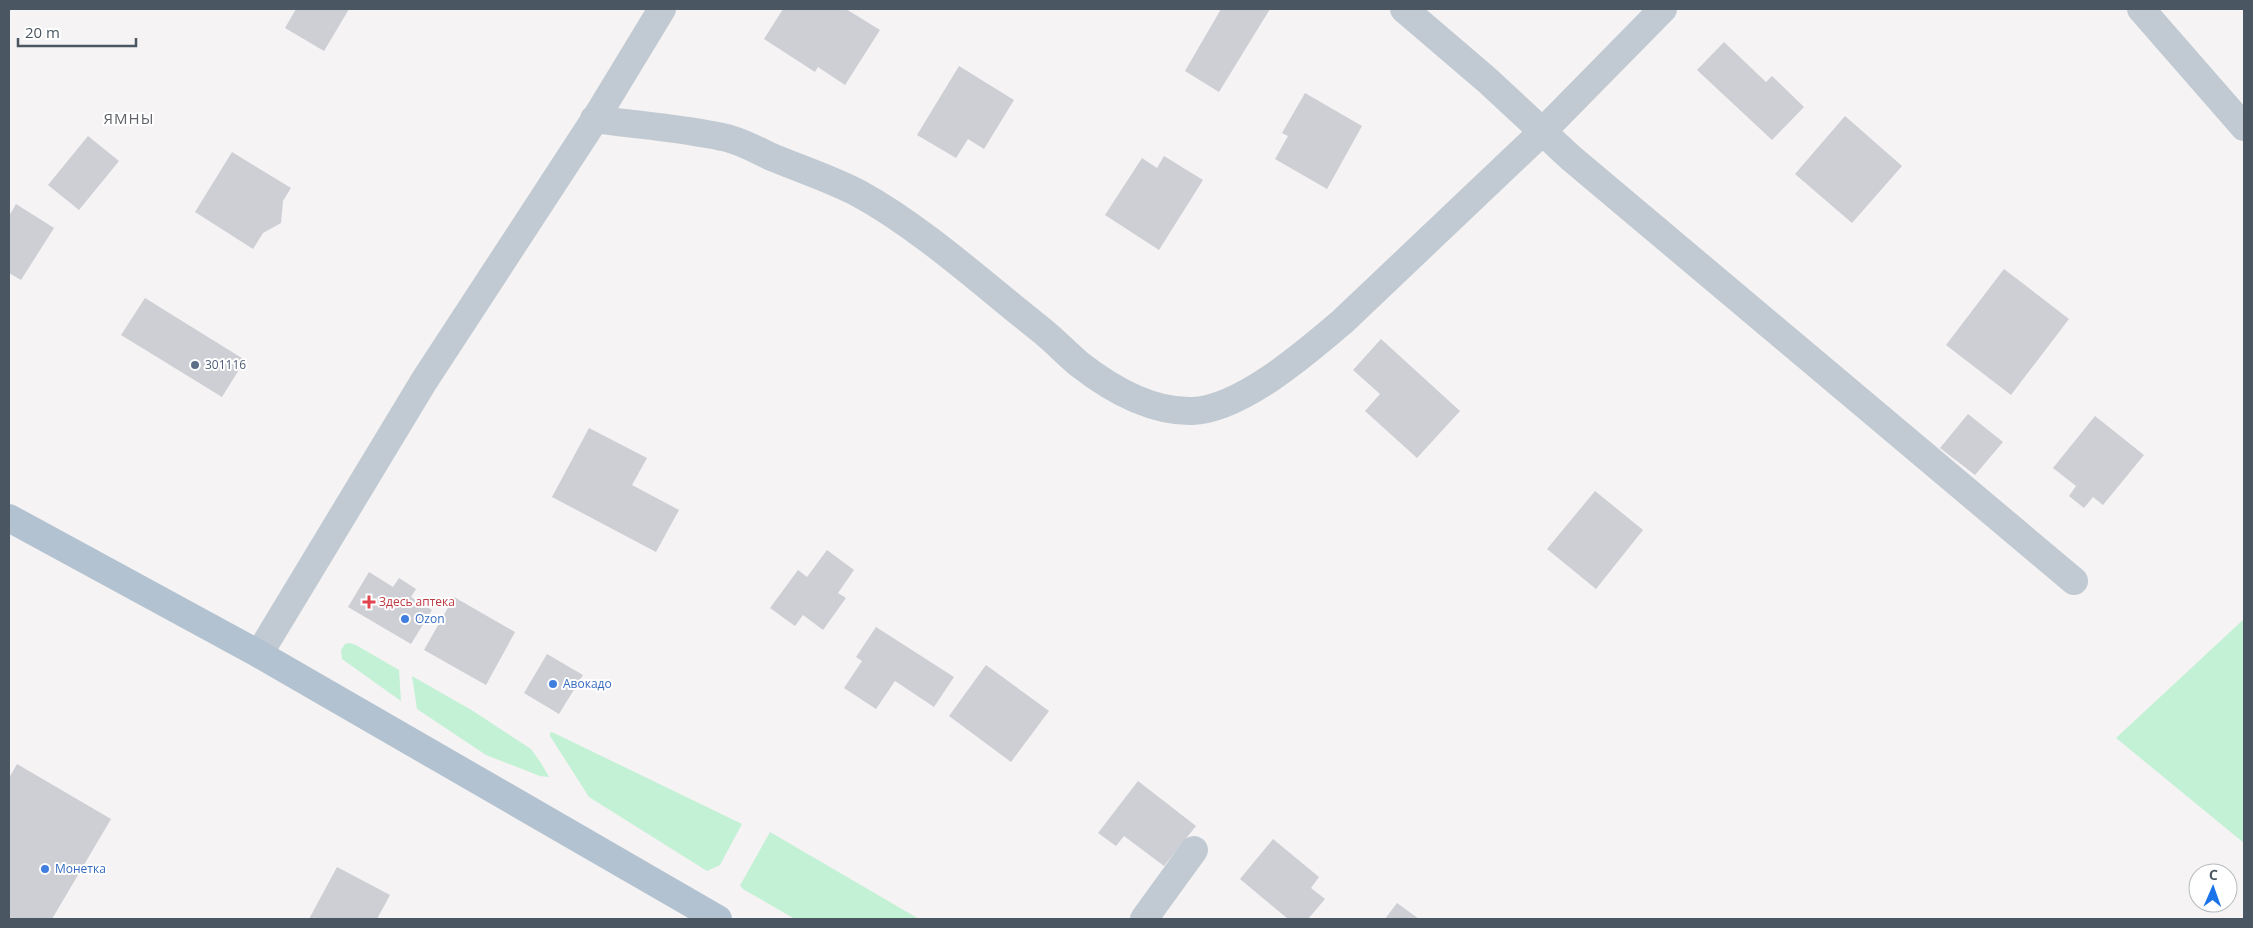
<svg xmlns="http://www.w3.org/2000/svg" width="2253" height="928" viewBox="0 0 2253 928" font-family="'Open Sans',sans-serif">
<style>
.green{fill:#c3f1d5}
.building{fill:#cdcfd5}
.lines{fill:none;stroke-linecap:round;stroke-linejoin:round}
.minor{stroke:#c1cad2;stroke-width:28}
.major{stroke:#b3c2d1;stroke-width:28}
.service-dot{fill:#5c6f8a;stroke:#fff;stroke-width:2}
.health-dot{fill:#e0444e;stroke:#fff;stroke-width:2}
.shop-dot{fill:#3f7fe0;stroke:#fff;stroke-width:2}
.labels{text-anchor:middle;stroke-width:4;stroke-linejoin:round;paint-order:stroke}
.service-label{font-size:12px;fill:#4e5e75;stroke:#fff;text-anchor:start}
.health-label{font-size:12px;fill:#be3a42;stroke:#fff;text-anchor:start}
.shop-label{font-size:12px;fill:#366cbe;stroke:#fff;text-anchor:start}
.quarter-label{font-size:15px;letter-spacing:1px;fill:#5f6368;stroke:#fff}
</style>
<rect width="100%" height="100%" fill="#f5f3f3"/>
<path class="green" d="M2244 619V843L2116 738Z
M349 643 356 645 399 670 401 701 342 659 341 650 345 644Z
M412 676 473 711 531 749 541 763 549 777 540 776 486 755 417 709Z
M552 732 742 824 720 865 707 871 589 797 550 736V733Z
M770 832 919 919H795L743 889 740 885 742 882Z"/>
<path class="building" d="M296 9H349L324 51 285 28Z
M783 9H846L880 30 845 85 818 67 815 72 764 39Z
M1221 9H1270L1219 92 1185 71Z
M1724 42 1766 82 1772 76 1804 107 1772 140 1697 70Z
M959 66 1014 100 984 149 968 139 956 158 917 135Z
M1305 93 1362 126 1327 189 1275 159 1288 136 1282 133Z
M1845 116 1902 166 1852 223 1795 174Z
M88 136 119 161 79 210 48 185Z
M232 152 291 188 283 201 281 223 263 233 253 249 195 212Z
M1164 156 1203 180 1159 250 1105 215 1142 158 1157 168Z
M16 204 54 228 21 280 9 273V216Z
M2004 269 2069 319 2011 395 1946 345Z
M145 298 245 360 222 397 121 335Z
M1381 339 1460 411 1417 458 1365 411 1380 394 1353 370Z
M1968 414 2003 442 1975 475 1940 448Z
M2095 416 2144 455 2103 505 2093 497 2084 508 2069 496 2076 486 2053 468Z
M589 428 647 458 632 485 679 510 656 552 552 497Z
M1595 491 1643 530 1596 589 1547 549Z
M827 550 854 570 838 593 846 598 823 630 803 615 795 626 770 608 798 570 807 577Z
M369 572 393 587 399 578 416 589 411 597 432 610 411 644 348 607Z
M454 597 515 632 486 685 424 650Z
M876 627 954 677 934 707 895 681 876 709 844 688 862 661 856 657Z
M547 654 583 675 559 714 524 693Z
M986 665 1049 711 1011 762 949 716Z
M17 764 111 819 52 919H9V778Z
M1138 781 1196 826 1164 866 1124 836 1116 846 1098 833Z
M1273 839 1319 877 1311 888 1325 899 1308 919H1288L1240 879Z
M337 867 390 895 377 919H309Z
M1397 903 1419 919H1385Z"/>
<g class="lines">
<path class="minor" d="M1404 9 1487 80 1571 158 2074 581
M2141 9 2244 127
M594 119C636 125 680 128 722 137 740 140 758 151 774 158 801 169 831 179 858 193 922 228 983 284 1040 329 1054 340 1066 353 1079 364 1111 389 1150 412 1192 411 1240 410 1307 352 1342 322L1542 132 1663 9
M259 654 424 381 597 116 662 9
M1144 919 1194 850"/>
<path class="major" d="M9 518 259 654 718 919"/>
</g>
<circle class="service-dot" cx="195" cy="365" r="5"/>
<path class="health-dot" d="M366.5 594.5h5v5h5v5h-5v5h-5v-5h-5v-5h5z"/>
<g class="shop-dot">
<circle cx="405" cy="619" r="5"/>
<circle cx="553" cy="684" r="5"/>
<circle cx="45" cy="869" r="5"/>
</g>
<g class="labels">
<g class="service-label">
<text x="205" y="369">301116</text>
</g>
<g class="health-label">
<text x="379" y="606">Здесь аптека</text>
</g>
<g class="shop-label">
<text x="415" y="623">Ozon</text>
<text x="563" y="688">Авокадо</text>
<text x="55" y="873">Монетка</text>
</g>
<g class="quarter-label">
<text x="129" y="124">ЯМНЫ</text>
</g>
</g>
<rect width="2253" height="928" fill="none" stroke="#4a5661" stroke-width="20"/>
<g transform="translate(2213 888) rotate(2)"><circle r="24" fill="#ffffff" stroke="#b7bbc0"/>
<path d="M0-4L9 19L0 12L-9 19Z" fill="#1a73e8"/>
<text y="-8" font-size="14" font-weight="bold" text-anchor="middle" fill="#4a5661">С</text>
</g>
<path d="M18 38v8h118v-8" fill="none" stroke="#4a5661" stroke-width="2.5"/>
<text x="25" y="38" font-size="15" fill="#4a5661" stroke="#ffffff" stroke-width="4" paint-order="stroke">20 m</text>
</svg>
